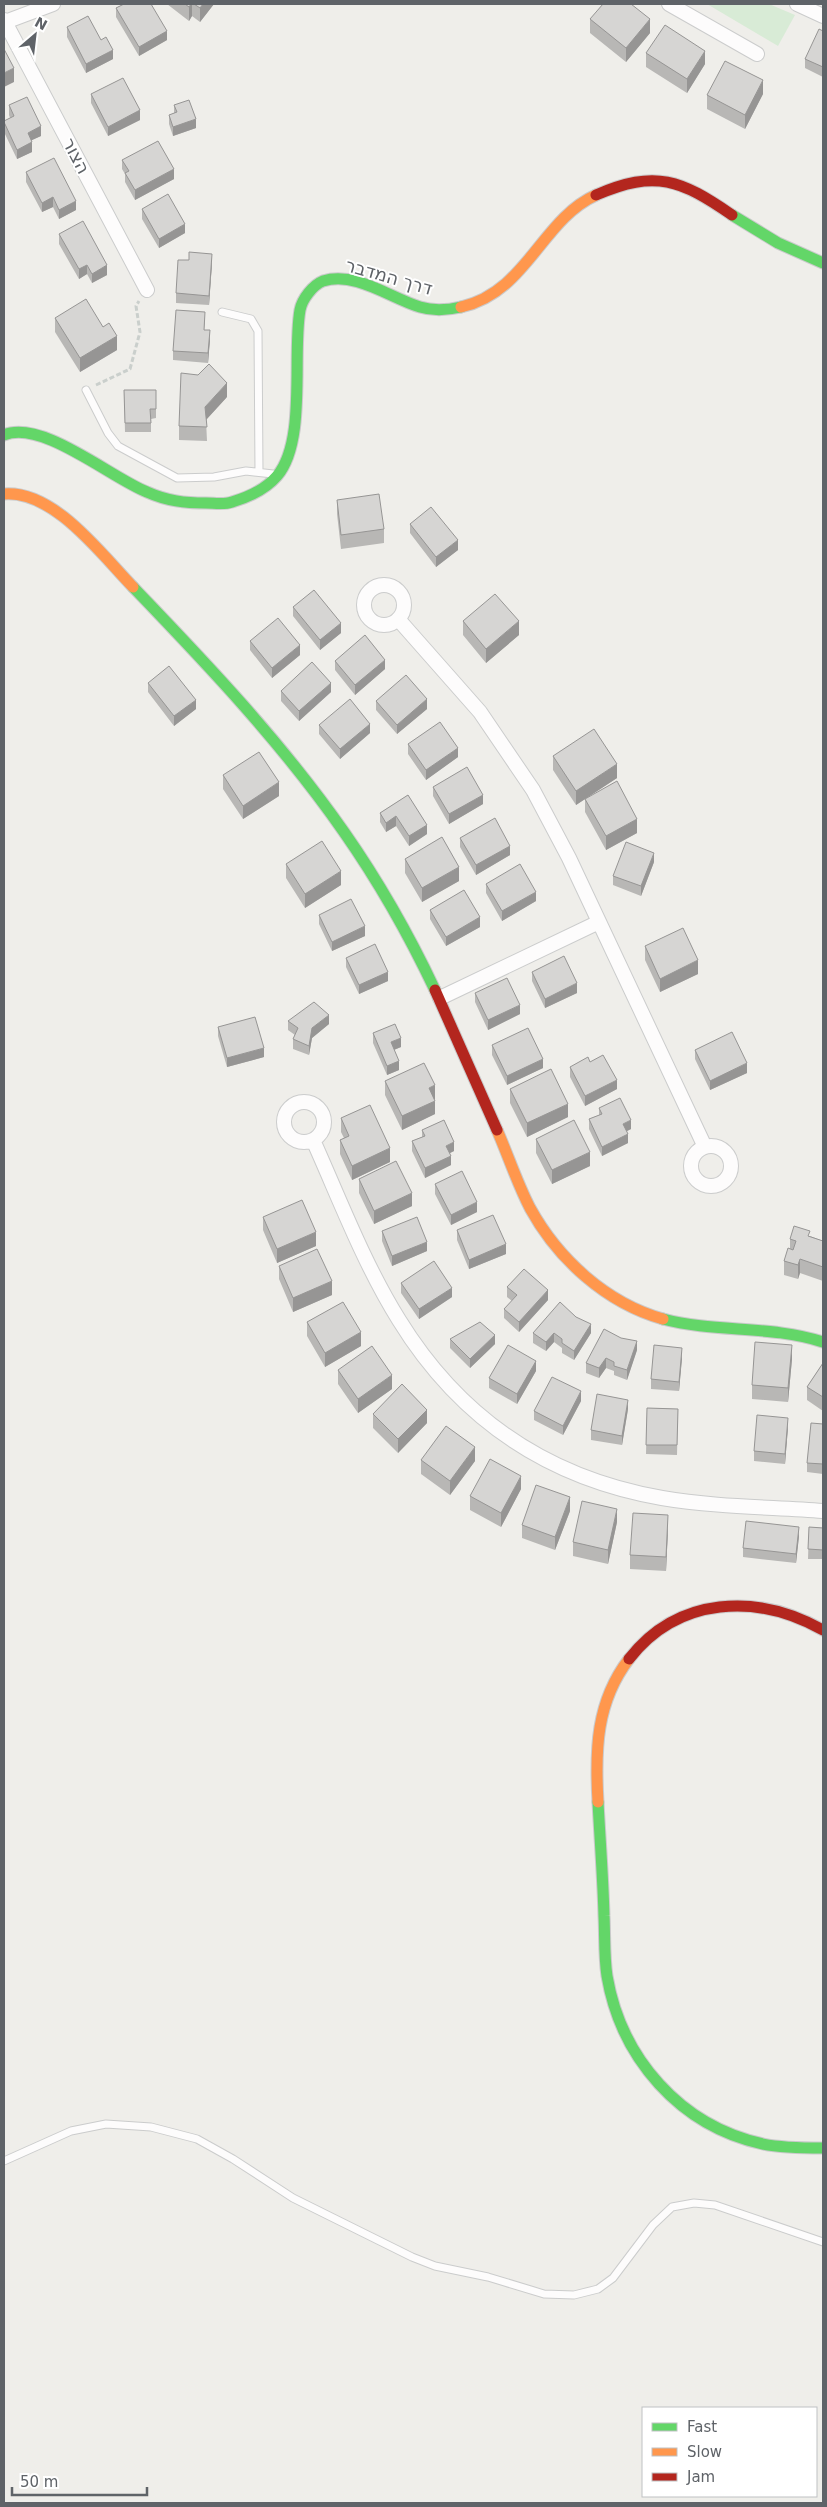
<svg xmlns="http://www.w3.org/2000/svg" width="827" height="2507" viewBox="0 0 827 2507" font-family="'DejaVu Sans','Noto Sans Hebrew',sans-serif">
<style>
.green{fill:#d8ebd6}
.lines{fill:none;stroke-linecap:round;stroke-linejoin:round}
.lane-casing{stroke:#cbcccc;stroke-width:9}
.street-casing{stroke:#cbcccc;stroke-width:16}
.fast-casing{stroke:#cacacb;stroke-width:13}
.slow-casing{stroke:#cacacb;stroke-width:13}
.jam-casing{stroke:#cacacb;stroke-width:13}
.path{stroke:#cacfcc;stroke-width:3;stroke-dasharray:5 2.5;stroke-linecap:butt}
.lane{stroke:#fdfcfc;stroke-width:7}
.street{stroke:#fdfcfc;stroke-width:14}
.fast{stroke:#63d668;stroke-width:11}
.slow{stroke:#ff974d;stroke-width:11}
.jam{stroke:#b3261e;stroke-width:11}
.wall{fill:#b8b7b5}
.shaded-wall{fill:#969594}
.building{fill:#d6d5d3;stroke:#969594}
.labels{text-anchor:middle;stroke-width:4;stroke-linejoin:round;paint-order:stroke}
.street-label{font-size:18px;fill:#5f6368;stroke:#fff}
</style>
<rect width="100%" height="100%" fill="#efeeea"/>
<path class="green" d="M707 4H769L795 15 778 46Z"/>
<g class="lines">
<g class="lane-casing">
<path id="lane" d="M222 312 251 319 258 331 259 472
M86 390 108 433 118 446 177 478 214 477 246 471 273 474
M4 2161 71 2131 106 2124 151 2127 197 2139 233 2159 293 2198 412 2257 435 2266 488 2277 544 2294 574 2295 598 2289 613 2278 653 2225 672 2207 694 2203 715 2205 823 2242"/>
</g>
<g class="street-casing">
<path id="street" d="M669 4 757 54
M797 4 823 16
M4 20 147 290
M5 22 53 4
M364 605a20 20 0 1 1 40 0a20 20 0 1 1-40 0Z
M398 619 480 712 533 790 569 858 705 1147
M440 998 599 922
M284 1122a20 20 0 1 1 40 0a20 20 0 1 1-40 0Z
M313 1140C340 1200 364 1264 399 1320 460 1419 547 1478 662 1498 715 1507 770 1507 823 1511
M691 1166a20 20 0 1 1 40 0a20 20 0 1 1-40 0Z"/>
</g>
<g class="fast-casing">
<path id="fast" d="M732 215 778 243 823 263
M4 435C42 419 111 478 147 492 167 501 185 503 206 503 214 503 224 505 232 502 249 497 265 490 277 476 307 441 292 354 300 310 302 299 313 285 323 281 356 271 390 298 420 307 433 311 448 310 461 307
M133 587C208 665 282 743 344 832 379 882 409 935 435 990
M663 1319C715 1333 771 1325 823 1342
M598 1802C600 1840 603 1878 604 1916 605 1936 604 1957 607 1976 621 2058 680 2126 763 2144 783 2148 803 2148 823 2148"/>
</g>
<g class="slow-casing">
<path id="slow" d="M461 307C527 292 541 220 596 195
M4 494C54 490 101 554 133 587
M497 1130C508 1155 517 1183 530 1208 558 1259 606 1303 663 1319
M598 1802C595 1750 596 1702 629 1659"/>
</g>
<g class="jam-casing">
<path id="jam" d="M596 195C656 169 681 180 732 215
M435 990 497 1130
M629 1659C678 1596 757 1593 823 1630"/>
</g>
<path class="path" d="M96 385 130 369 140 332 136 306 139 301"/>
<use href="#lane" class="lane"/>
<use href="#street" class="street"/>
<use href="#fast" class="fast"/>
<use href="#slow" class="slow"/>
<use href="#jam" class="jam"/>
</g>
<path class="wall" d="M122 4H151L167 40 139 56 116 17V8L122 5Z
M167 4H214L200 22 192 16 189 21Z
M590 19 650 33 626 62 590 33Z
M67 27 113 59 86 73 67 37Z
M823 31V77L805 68V59Z
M646 53 705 64 687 93 646 67Z
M91 94 140 120 108 136 91 103Z
M763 94 745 129 707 109V95Z
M9 105 41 136 31 140 32 152 17 159 4 132V121L10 118 9 115Z
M174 105 196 128 173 136 169 124V115L174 113Z
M122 160 174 179 135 200 125 182V174L122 169Z
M26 172 76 210 59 219 53 207 42 212 26 182Z
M142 209 185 233 159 248 142 219Z
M59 234 107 275 92 283 87 274 79 279 59 244Z
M212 263 209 305 176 303V293Z
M55 318 117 350 80 372 55 332Z
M205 322 204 330 210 339 208 363 173 360V351Z
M124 390H156V418L151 419V432H125Z
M227 397 206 420 207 441 179 440V426Z
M337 500 384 529V543L341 549 337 514Z
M410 524 458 550 436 567 410 533Z
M293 607 341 633 320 650 293 616Z
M463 621 519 635 486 663 463 635Z
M250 641 300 655 272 678 250 650Z
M335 661 385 669 355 695 335 670Z
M148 683 196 709 174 726 148 692Z
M281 691 331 692 299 721 281 701Z
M376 701 427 709 397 734 376 710Z
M319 725 370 733 340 759 319 734Z
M408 744 458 757 426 780 408 754Z
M553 756 617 778 576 805 553 770Z
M223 775 279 796 243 819 223 789Z
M433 787 483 804 449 824 433 796Z
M408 795 427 834 409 846 396 826 386 832 380 822V813Z
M585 799 637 833 606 850 585 812Z
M460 838 510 855 476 875 460 847Z
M405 859 459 881 422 902 405 873Z
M654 862 641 896 613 885V876Z
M286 864 341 885 305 908 286 878Z
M486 884 536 901 502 921 486 893Z
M430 910 480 927 446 946 430 919Z
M319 915 365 936 332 951 319 924Z
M645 946 698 974 660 992 645 960Z
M346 958 388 981 359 994 346 967Z
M532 972 577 993 545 1008 532 981Z
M475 993 520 1014 488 1030 475 1002Z
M288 1021 329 1024 312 1038 309 1055 293 1049V1039L295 1035 288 1030Z
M218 1027 264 1057 227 1067 218 1036Z
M373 1033 401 1047 394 1050 399 1070 387 1075 373 1043Z
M492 1045 543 1068 507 1085 492 1055Z
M695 1050 747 1073 710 1090 695 1059Z
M590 1062 617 1089 585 1106 570 1077V1067Z
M385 1081 435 1099 434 1100 435 1114 402 1130 385 1095Z
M510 1089 568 1117 527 1137 510 1103Z
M599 1108 631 1129 627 1131 628 1143 602 1156 589 1129V1119L599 1115Z
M341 1118 390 1162 352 1180 340 1154V1140L344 1138 341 1132Z
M422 1130 454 1151 450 1153 451 1165 425 1178 412 1151V1141L422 1137Z
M536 1139 590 1166 552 1184 536 1153Z
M359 1179 412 1206 374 1224 359 1193Z
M435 1184 477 1212 451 1225 435 1194Z
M263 1217 316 1246 277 1263 263 1230Z
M457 1230 506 1254 469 1269 457 1240Z
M382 1231 427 1251 392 1266 382 1241Z
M810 1236 823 1241V1281L800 1273 798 1279 784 1275V1261L790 1249V1239Z
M279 1266 332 1295 293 1312 279 1279Z
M401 1283 452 1297 419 1319 401 1293Z
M507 1287 548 1300 519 1332 504 1318V1309L512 1301 507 1297Z
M576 1317 591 1333 574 1360 562 1353V1348L554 1342 546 1351 533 1343V1333Z
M307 1322 361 1346 325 1367 307 1336Z
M450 1339 495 1344 470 1368 450 1348Z
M637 1350 627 1380 614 1375V1371L606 1368 599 1378 586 1373V1363Z
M682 1358 679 1391 651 1389V1379Z
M792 1359 788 1402 752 1399V1385Z
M823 1363V1411L807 1400V1387Z
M338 1370 392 1389 358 1413 338 1384Z
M536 1371 517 1404 489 1388V1378Z
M581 1401 563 1435 534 1420V1411Z
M647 1408 678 1409 677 1455 646 1454Z
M628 1409 622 1445 591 1440V1430Z
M373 1414 427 1423 398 1453 373 1428Z
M823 1424V1474L807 1472V1463Z
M788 1427 785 1464 754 1461V1451Z
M421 1460 475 1461 450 1495 421 1474Z
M521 1489 501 1527 470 1510V1496Z
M570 1511 555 1550 522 1538V1525Z
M617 1522 608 1564 573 1556V1542Z
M809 1527 823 1528V1559H808Z
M668 1529 666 1571 630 1569V1555Z
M799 1536 796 1563 743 1557V1548Z"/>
<path class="shaded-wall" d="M191 4H192V16L189 21V7Z
M203 4H214L200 22V8Z
M650 19V33L626 62V48Z
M167 31V40L139 56V47Z
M113 50V59L86 73V64Z
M705 51V64L687 93V79Z
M14 68V82L4 87V73Z
M763 80V94L745 129V115Z
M140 110V120L108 136V127Z
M196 119V128L173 136V127Z
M41 126V136L28 142V133Z
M32 142V152L17 159V150Z
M174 169V179L135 200V190Z
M53 197V207L42 212V203Z
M76 201V210L59 219V210Z
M185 224V233L159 248V239Z
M212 254V263L209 305V296Z
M87 265V274L79 279V269Z
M107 265V275L92 283V274Z
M210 330V339L208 363V353Z
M117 336V350L80 372V358Z
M227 383V397L205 421V407Z
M458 540V550L436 567V557Z
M519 621V635L486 663V649Z
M341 623V633L320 650V640Z
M300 645V655L272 678V668Z
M385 660V669L355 695V685Z
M331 683V692L299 721V711Z
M427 699V709L397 734V725Z
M196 700V709L174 726V716Z
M370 724V733L340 759V749Z
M458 748V757L426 780V770Z
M617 764V778L576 805V791Z
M279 782V796L243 819V806Z
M483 795V804L449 824V814Z
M396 816V826L386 832V823Z
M637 819V833L606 850V836Z
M427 825V834L409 846V836Z
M510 846V855L476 875V865Z
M654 853V862L641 896V886Z
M459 867V881L422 902V888Z
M341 871V885L305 908V894Z
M536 892V901L502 921V911Z
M480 917V927L446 946V937Z
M365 926V936L332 951V942Z
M698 960V974L660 992V979Z
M388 972V981L359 994V985Z
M577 983V993L545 1008V999Z
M520 1005V1014L488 1030V1020Z
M329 1015V1024L312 1038 309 1055V1046L312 1028Z
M401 1038V1047L391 1051V1042Z
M264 1048V1057L227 1067V1058Z
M543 1059V1068L507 1085V1076Z
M399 1061V1070L387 1075V1066Z
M747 1063V1073L710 1090V1081Z
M617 1080V1089L585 1106V1096Z
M435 1085V1099L429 1102V1088Z
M435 1101V1114L402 1130V1116Z
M568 1104V1117L527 1137V1123Z
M631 1120V1129L623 1133V1124Z
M628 1134V1143L602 1156V1147Z
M454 1142V1151L446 1155V1146Z
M390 1148V1162L352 1180V1166Z
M590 1152V1166L552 1184V1170Z
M451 1156V1165L425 1178V1168Z
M412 1193V1206L374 1224V1211Z
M477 1202V1212L451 1225V1215Z
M316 1232V1246L277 1263V1249Z
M427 1242V1251L392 1266V1256Z
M506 1244V1254L469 1269V1260Z
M800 1259V1273L798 1279V1265Z
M332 1281V1295L293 1312V1298Z
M452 1288V1297L419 1319V1309Z
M548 1290V1300L519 1332V1322Z
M591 1324V1333L574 1360V1351Z
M361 1332V1346L325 1367V1353Z
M554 1333V1342L546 1351V1342Z
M495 1335V1344L470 1368V1359Z
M637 1341V1350L627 1380V1370Z
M792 1345V1359L788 1402V1388Z
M682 1348V1358L679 1391V1382Z
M606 1358V1368L599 1378V1368Z
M536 1361V1371L517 1404V1394Z
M392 1375V1389L358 1413V1399Z
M581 1391V1401L563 1435V1426Z
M628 1400V1409L622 1445V1436Z
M427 1410V1423L398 1453V1439Z
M788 1418V1427L785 1464V1454Z
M475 1447V1461L450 1495V1481Z
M521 1476V1489L501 1527V1513Z
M570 1497V1511L555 1550V1537Z
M617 1509V1522L608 1564V1550Z
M668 1515V1529L666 1571V1557Z
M799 1527V1536L796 1563V1554Z"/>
<path class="building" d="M124 4H151L167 31 139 47 116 8Z
M185 4H191L189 7Z
M194 4H203L200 8Z
M603 4H631L650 19 626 48 590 19Z
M88 16 101 40 106 37 113 50 86 64 67 27Z
M665 25 705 51 687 79 646 53Z
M819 29 823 31V67L805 59Z
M4 49 14 68 4 73Z
M725 61 763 80 745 115 707 95Z
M123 78 140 110 108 127 91 94Z
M27 97 41 126 28 133 32 142 17 150 4 122V121L14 116 9 105Z
M189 100 196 119 173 127 169 115 177 112 174 105Z
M158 141 174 169 135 190 125 173 129 171 122 160Z
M54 158 76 201 59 210 53 197 42 203 26 172Z
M168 194 185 224 159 239 142 209Z
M83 221 107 265 92 274 87 265 79 269 59 234Z
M189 252 212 254 209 296 176 293 178 260H189Z
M86 299 103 327 109 323 117 336 80 358 55 318Z
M176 310 205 312 204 330H210L208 353 173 351Z
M209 364 227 383 205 407 207 427 179 426 181 373 198 375Z
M124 390H156V409H150L151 423H125Z
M379 494 384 529 341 535 337 500Z
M431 507 458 540 436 557 410 524Z
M314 590 341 623 320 640 293 607Z
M495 594 519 621 486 649 463 621Z
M278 618 300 645 272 668 250 641Z
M365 635 385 660 355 685 335 661Z
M312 662 331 683 299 711 281 691Z
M169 666 196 700 174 716 148 683Z
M406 675 427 699 397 725 376 701Z
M350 699 370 724 340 749 319 725Z
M440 722 458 748 426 770 408 744Z
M594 729 617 764 576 791 553 756Z
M259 752 279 782 243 806 223 775Z
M467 767 483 795 449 814 433 787Z
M617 781 637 819 606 836 585 799Z
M408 795 427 825 409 836 396 816 386 823 380 813Z
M495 818 510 846 476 865 460 838Z
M442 837 459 867 422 888 405 859Z
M322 841 341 871 305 894 286 864Z
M626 842 654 853 641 886 613 876Z
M520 864 536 892 502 911 486 884Z
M464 890 480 917 446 937 430 910Z
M351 899 365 926 332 942 319 915Z
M683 928 698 960 660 979 645 946Z
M375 944 388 972 359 985 346 958Z
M564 956 577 983 545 999 532 972Z
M507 978 520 1005 488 1020 475 993Z
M314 1002 329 1015 312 1028 309 1046 293 1039 298 1028 288 1021Z
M255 1017 264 1048 227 1058 218 1027Z
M395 1024 401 1038 391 1042 399 1061 387 1066 373 1033Z
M528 1028 543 1059 507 1076 492 1045Z
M732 1032 747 1063 710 1081 695 1050Z
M603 1055 617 1080 585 1096 570 1067 588 1057 590 1062Z
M424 1063 435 1085 429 1088 435 1101 402 1116 385 1081Z
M551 1069 568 1104 527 1123 510 1089Z
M620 1098 631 1120 623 1124 628 1134 602 1147 589 1119 602 1114 599 1108Z
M370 1105 390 1148 352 1166 340 1140 349 1136 341 1118Z
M444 1120 454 1142 446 1146 451 1156 425 1168 412 1141 425 1136 422 1130Z
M574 1120 590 1152 552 1170 536 1139Z
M396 1161 412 1193 374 1211 359 1179Z
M462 1171 477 1202 451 1215 435 1184Z
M302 1200 316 1232 277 1249 263 1217Z
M493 1215 506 1244 469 1260 457 1230Z
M417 1217 427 1242 392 1256 382 1231Z
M794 1226 810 1231 808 1236 823 1241V1267L800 1259 798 1265 784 1261 788 1248 793 1250 796 1241 790 1239Z
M317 1249 332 1281 293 1298 279 1266Z
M434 1261 452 1288 419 1309 401 1283Z
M524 1269 548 1290 519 1322 504 1309 517 1295 507 1287Z
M343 1302 361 1332 325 1353 307 1322Z
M560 1302 576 1317 591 1324 574 1351 562 1343V1339L554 1333 546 1342 533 1333Z
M480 1322 495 1335 470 1359 450 1339Z
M604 1329 621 1338 637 1341 627 1370 614 1366V1362L606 1358 599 1368 586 1363Z
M755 1342 792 1345 788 1388 752 1385Z
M508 1345 536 1361 517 1394 489 1378Z
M654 1345 682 1348 679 1382 651 1379Z
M372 1346 392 1375 358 1399 338 1370Z
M823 1363V1397L807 1387Z
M552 1377 581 1391 563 1426 534 1411Z
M402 1384 427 1410 398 1439 373 1414Z
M597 1394 628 1400 622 1436 591 1430Z
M647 1408 678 1409 677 1445H646Z
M757 1415 788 1418 785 1454 754 1451Z
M811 1423 823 1424V1464L807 1463Z
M446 1426 475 1447 450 1481 421 1460Z
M490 1459 521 1476 501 1513 470 1496Z
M536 1485 570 1497 555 1537 522 1525Z
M582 1501 617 1509 608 1550 573 1542Z
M633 1513 668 1515 666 1557 630 1555Z
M746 1521 799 1527 796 1554 743 1548Z
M809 1527 823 1528V1550L808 1549Z"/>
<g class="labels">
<g class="street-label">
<text transform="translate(76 156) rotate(62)" y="6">הצור</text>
<text transform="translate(389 277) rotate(16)" y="6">דרך המדבר</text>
</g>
</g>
<rect width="827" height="2507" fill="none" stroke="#5f6368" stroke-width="10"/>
<rect x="642" y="2407" width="175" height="90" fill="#ffffff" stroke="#bfc1c3"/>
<rect x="652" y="2423" width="25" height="8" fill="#63d668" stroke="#bfc1c3"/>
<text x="687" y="2432" font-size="15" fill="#5f6368">Fast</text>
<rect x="652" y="2448" width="25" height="8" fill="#ff974d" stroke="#bfc1c3"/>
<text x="687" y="2457" font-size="15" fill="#5f6368">Slow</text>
<rect x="652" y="2473" width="25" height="8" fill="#b3261e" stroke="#bfc1c3"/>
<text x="687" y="2482" font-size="15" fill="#5f6368">Jam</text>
<g transform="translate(35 35) rotate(28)" stroke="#ffffff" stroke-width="4" paint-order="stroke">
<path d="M0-4L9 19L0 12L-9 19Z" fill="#5f6368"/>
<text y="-8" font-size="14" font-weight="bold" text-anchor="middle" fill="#5f6368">N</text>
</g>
<path d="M12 2487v8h135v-8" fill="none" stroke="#5f6368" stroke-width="2.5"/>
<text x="20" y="2487" font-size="15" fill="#5f6368" stroke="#ffffff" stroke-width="4" paint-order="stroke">50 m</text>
</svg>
